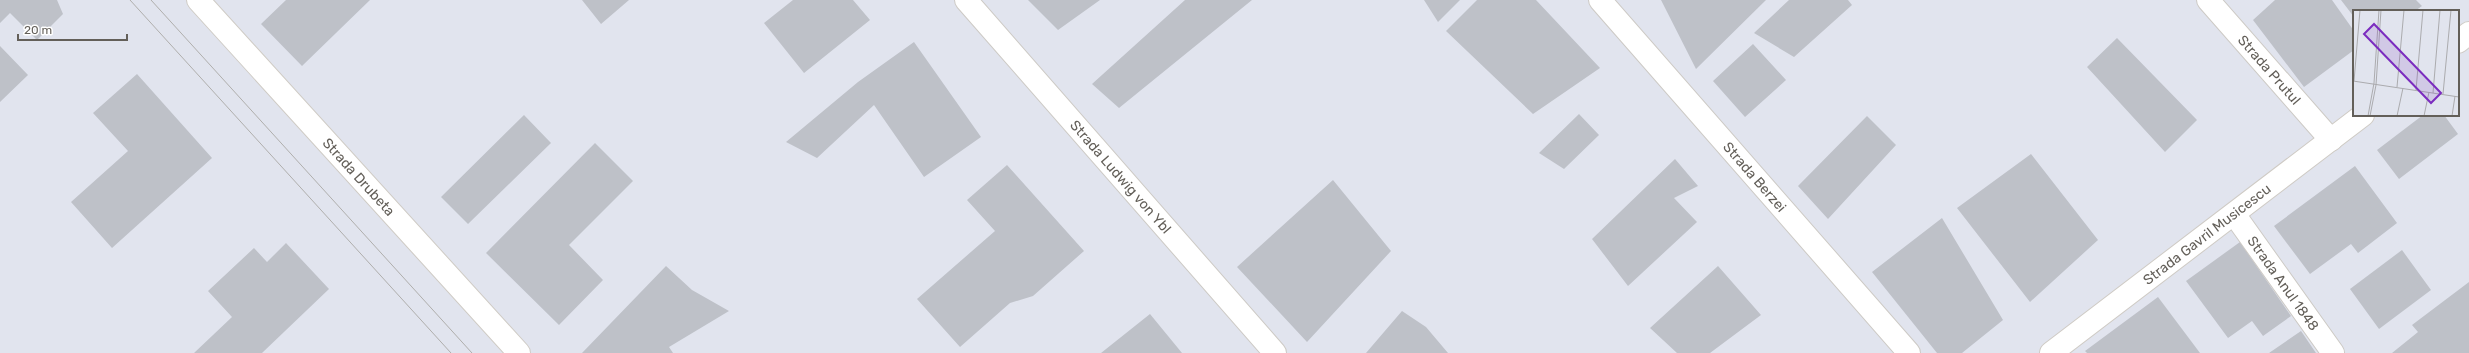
<svg xmlns="http://www.w3.org/2000/svg" width="2469" height="353" viewBox="0 0 2469 353" font-family="Rubik,sans-serif">
<style>
.building{fill:#bec1c8}
.lines{fill:none;stroke-linecap:round;stroke-linejoin:round}
.street-casing{stroke:#cdcac5;stroke-width:24}
.secondary-casing{stroke:#cfcbc5;stroke-width:24}
.street{stroke:#fff;stroke-width:22}
.secondary{stroke:#fff;stroke-width:22}
.tram{stroke:#afaeac;stroke-width:1}
.labels{text-anchor:middle;stroke-width:3;stroke-linejoin:round;paint-order:stroke}
.street-label{font-size:14px;fill:#635f59;stroke:#fff}
.inset-road{fill:none;stroke:#ababae;stroke-width:1}
.view{fill:#7b2cbf;fill-opacity:0.15;stroke:#7b2cbf;stroke-width:2}
.inset-edge{fill:none;stroke:#635f59;stroke-width:2}
</style>
<rect width="100%" height="100%" fill="#e1e4ee"/>
<path class="building" d="M0 0H57L63 14 37 40 10 13 0 23Z
M286 0H370L302 66 261 24Z
M582 0H629L601 24Z
M793 0H853L870 20 804 73 764 23Z
M1028 0H1100L1058 30Z
M1185 0H1252L1119 108 1092 84Z
M1424 0H1460L1438 22Z
M1477 0H1536L1600 68 1533 114 1446 31Z
M1661 0H1766L1696 69Z
M1789 0H1848L1852 5 1794 57 1754 33Z
M2275 0H2332L2354 31V50L2304 87 2253 20Z
M2341 0H2416L2422 6 2415 11H2354V17Z
M2117 38 2197 120 2165 152 2087 67Z
M914 42 981 137 924 177 874 105 817 158 786 142 858 82Z
M1753 44 1786 80 1745 117 1713 81Z
M0 46 28 75 0 102Z
M137 74 212 158 112 248 71 202 128 151 93 113Z
M1579 114 1599 135 1564 169 1539 153Z
M524 115 551 143 468 224 441 197Z
M2423 115H2444L2458 134 2399 179 2377 150Z
M1867 116 1896 145 1828 219 1798 186Z
M595 143 633 181 569 245 603 280 559 325 486 253Z
M2031 154 2098 240 2030 302 1957 208Z
M1675 159 1698 186 1674 198 1697 222 1628 286 1592 239Z
M1007 165 1084 251 1033 296 1010 303 960 347 917 299 995 231 967 200Z
M2355 166 2397 223 2358 253 2351 244 2310 274 2274 226Z
M1333 180 1391 251 1307 342 1237 267Z
M1942 218 2003 320 1962 353H1937L1872 272Z
M2240 242 2291 316 2263 336 2252 321 2228 338 2186 281Z
M286 243 329 289 262 353H194L232 317 208 291 254 248 267 262Z
M2402 250 2431 290 2379 329 2350 289Z
M666 266 692 290 729 311 669 347 673 353H582Z
M1718 266 1761 315 1710 353H1677L1650 328Z
M2469 282V353H2392L2418 332 2412 325Z
M2158 297 2200 353H2087L2085 351Z
M1402 311 1426 327 1448 353H1366Z
M1150 314 1182 353H1101Z
M2301 331 2316 353H2269Z"/>
<g class="lines">
<g class="street-casing">
<g id="street">
<path id="s1" d="M966 0 1275 353"/>
<path id="s2" d="M1600 0 1909 353"/>
<path id="s3" d="M2208 0 2331 140"/>
<path id="s4" d="M2234 214 2333 353"/>
</g>
</g>
<g class="secondary-casing">
<g id="secondary">
<path id="s5" d="M198 0 519 353"/>
<path d="M2458 42 2469 33"/>
<path id="s6" d="M2051 353 2363 115"/>
</g>
</g>
<use href="#street" class="street"/>
<use href="#secondary" class="secondary"/>
<path class="tram" d="M130 0 451 353
M151 0 472 353"/>
</g>
<g class="labels">
<g class="street-label">
<text dy="5" stroke="none"><textPath href="#s3" startOffset="93">Strada Prutul</textPath></text>
<text dy="5" stroke="none"><textPath href="#s5" startOffset="239">Strada Drubeta</textPath></text>
<text dy="5" stroke="none"><textPath href="#s2" startOffset="235">Strada Berzei</textPath></text>
<text dy="5" stroke="none"><textPath href="#s1" startOffset="235">Strada Ludwig von Ybl</textPath></text>
<text dy="5" stroke="none"><textPath href="#s6" startOffset="196">Strada Gavril Musicescu</textPath></text>
<text dy="5" stroke="none"><textPath href="#s4" startOffset="85">Strada Anul 1848</textPath></text>
</g>
</g>
<g transform="translate(2353 10)">
<rect width="106" height="106" fill="#e1e4ee"/>
<path class="inset-road" d="M0 71 106 87M1 71 7 0M44 77 51 0M63 80 70 0M80 83 87 0M90 84 98 0M15 106 21 73 26 0M17 106 23 75 28 0M44 106 50 78M71 106 76 82M99 106 102 86"/>
<path class="view" d="M21 14 88 83 78 93 11 24Z"/>
<rect width="106" height="106" class="inset-edge"/>
</g>
<path d="M18 34v6h109v-6" fill="none" stroke="#635f59" stroke-width="2"/>
<text x="24" y="34" font-size="12" fill="#635f59" stroke="#ffffff" stroke-width="3" paint-order="stroke">20 m</text>
</svg>
